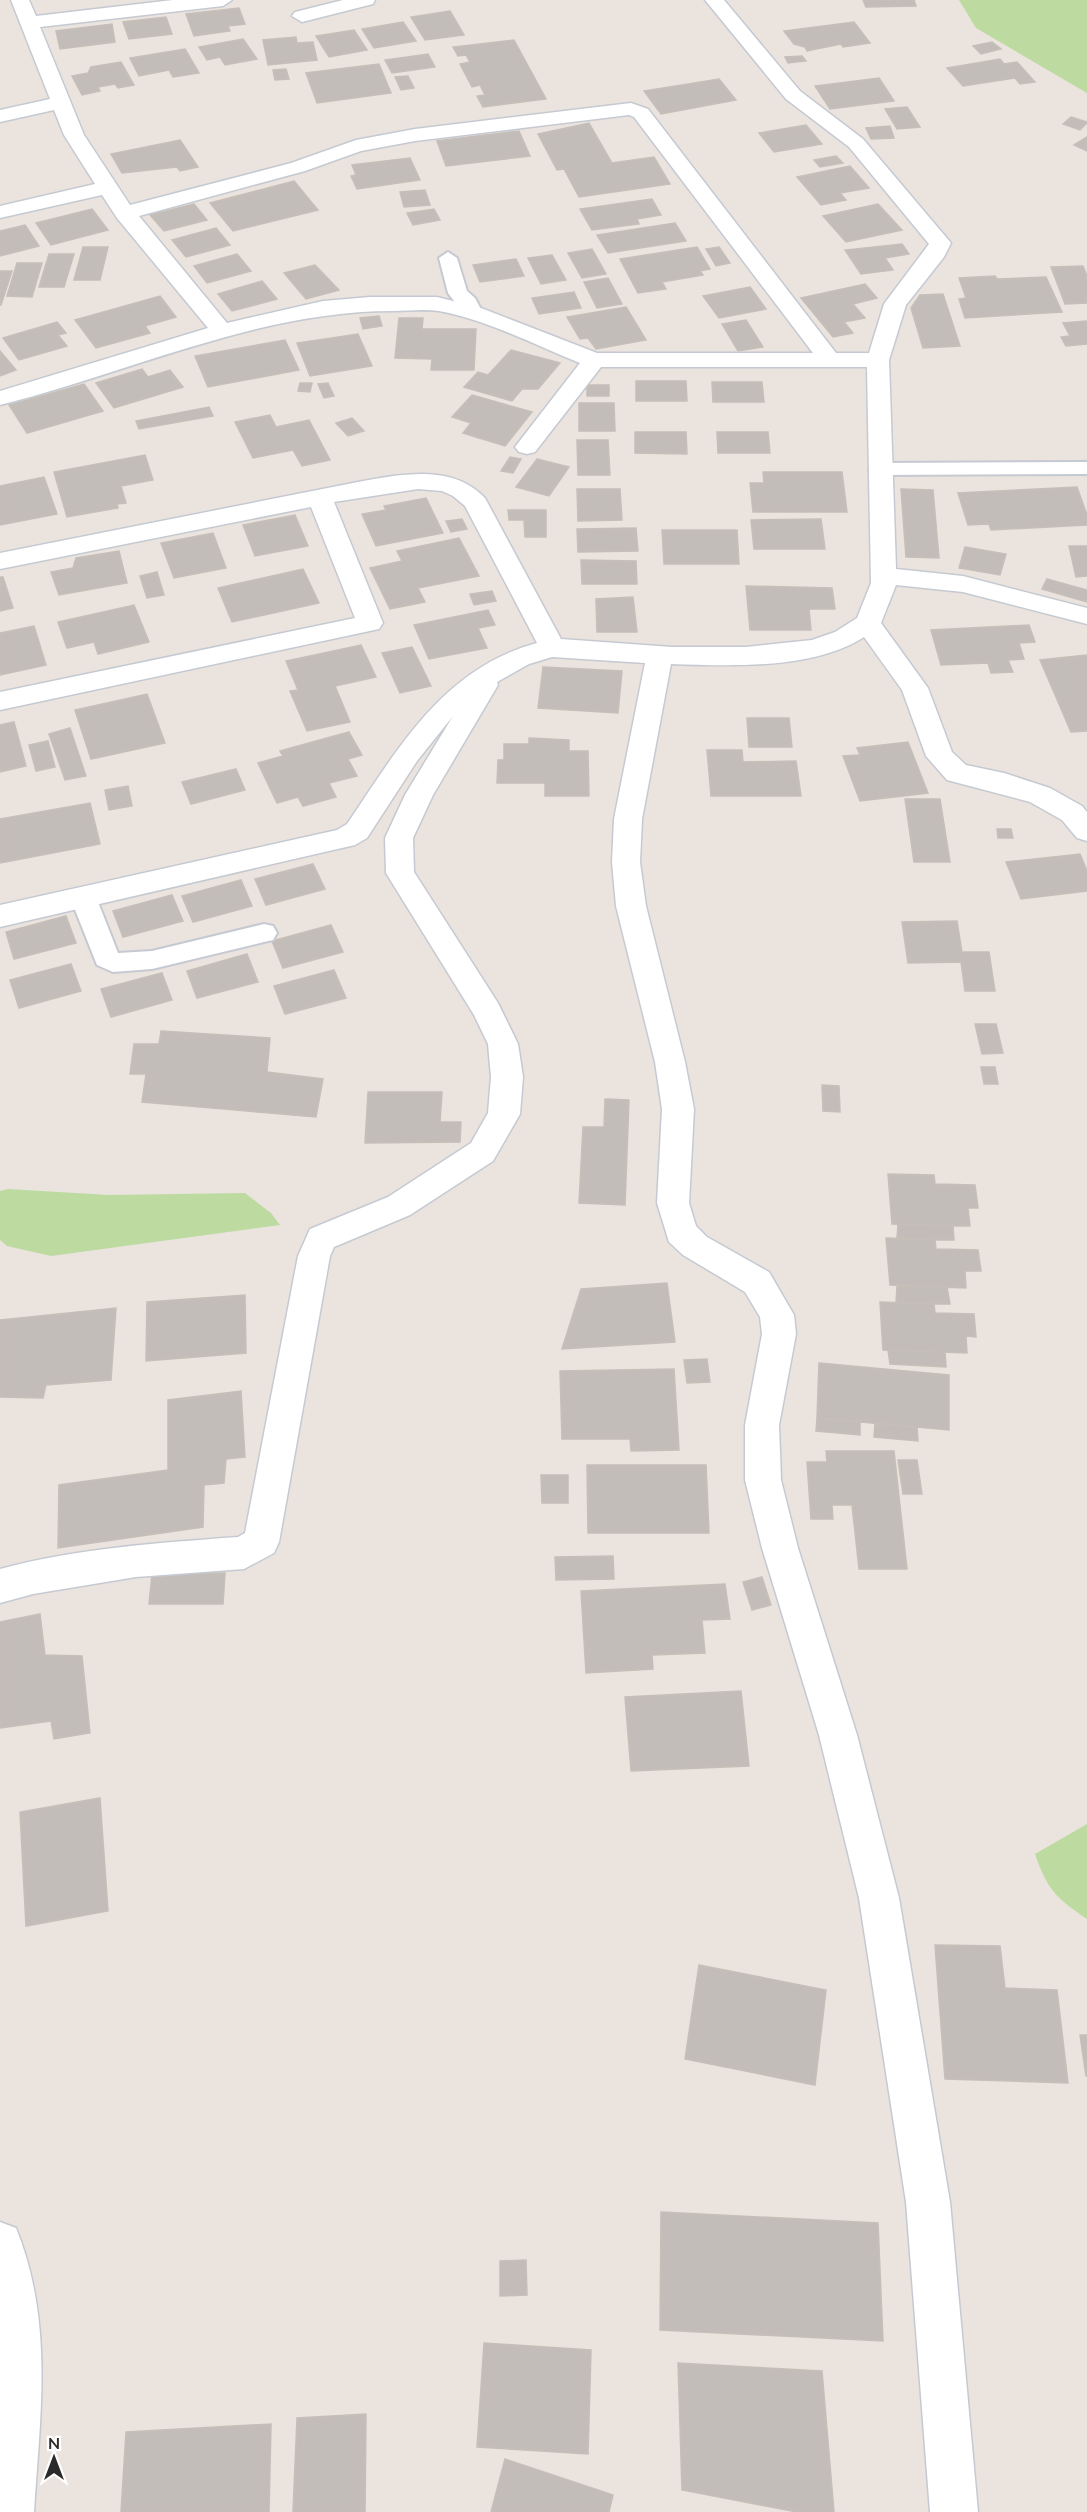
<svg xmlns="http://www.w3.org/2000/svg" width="1087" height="2512" viewBox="0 0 1087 2512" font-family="Mulish,sans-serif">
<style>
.green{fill:#bddba0}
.building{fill:#c3bdba;stroke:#c6bfb8;stroke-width:1.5}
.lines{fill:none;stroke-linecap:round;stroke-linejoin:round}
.service-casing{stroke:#c5cad2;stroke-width:4}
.minor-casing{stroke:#c5cad2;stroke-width:3}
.service{fill:#fff;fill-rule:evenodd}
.minor{fill:#fff;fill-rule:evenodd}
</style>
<rect width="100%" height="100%" fill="#ebe3de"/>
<path class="green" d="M959 0H1087V93L976 28Z
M8 1189 109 1195 245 1193 271 1213 280 1225 51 1256 7 1246 0 1240V1191Z
M1087 1824V1919C1056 1898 1047 1889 1035 1854Z"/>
<path class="building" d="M863 0H914L916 6 866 7Z
M239 8 245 24 228 26 230 31 194 36 186 14Z
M450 11 464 35 425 40 411 17Z
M166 17 172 34 129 39 123 22Z
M403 22 416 41 374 48 362 29Z
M854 22 870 43 843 47 841 44 807 51 805 47 794 44 784 31Z
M112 24 115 42 60 49 56 31Z
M354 30 367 50 329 57 316 36Z
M296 37 297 43 313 42 317 60 268 65 263 40Z
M243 39 257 59 225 65 220 57 207 60 199 47Z
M514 40 546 99 483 107 477 96 485 95 480 85 472 87 460 64 470 62 466 55 458 56 453 47Z
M992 42 1001 49 981 54 973 46Z
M185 49 199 73 173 77 169 70 139 76 130 58Z
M428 54 435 67 392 73 385 60Z
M802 56 806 61 788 63 785 57Z
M1000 59 1004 64 1017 62 1035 82 1020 84 1015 78 963 86 947 68Z
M121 62 134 85 118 88 115 84 98 87 100 91 82 95 72 76 88 73 91 67Z
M379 64 391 93 317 103 306 73Z
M286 69 289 79 275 80 273 70Z
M408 76 414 88 401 90 395 77Z
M879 78 894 101 830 109 815 86Z
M719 79 736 100 661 114 644 91Z
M907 107 920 127 897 129 885 109Z
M1071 117 1087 122V123L1080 130 1063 124Z
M589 123 612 163 654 157 670 184 579 197 564 169 557 170 538 134Z
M806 125 822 144 774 152 759 133Z
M890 126 894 138 871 139 866 128Z
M519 131 530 156 446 166 437 141Z
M1087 137V151L1074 145Z
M180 140 198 167 180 171 177 167 122 173 111 154Z
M836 156 843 163 820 167 814 160Z
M410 158 420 180 357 189 351 176 356 175 352 165Z
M850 166 869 188 840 193 846 200 821 205 797 177Z
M294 181 318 210 233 231 210 203Z
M425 190 430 205 404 207 400 192Z
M652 199 661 215 637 219 639 224 592 230 580 209Z
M194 204 207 220 164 231 150 215Z
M878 204 902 230 846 242 823 216Z
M92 209 108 230 51 245 36 223Z
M434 209 440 220 413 225 407 213Z
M675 223 686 241 608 253 597 235Z
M25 225 39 246 0 256V231Z
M216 228 230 245 186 257 172 240Z
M902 244 909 254 885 258 893 270 861 274 845 250Z
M83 247H108L100 280H74Z
M697 247 710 269 700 271 703 275 662 282 666 289 638 293 620 259Z
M719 247 730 263 716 266 706 249Z
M592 249 606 274 582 278 568 253Z
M49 254H74L64 287H39Z
M237 254 251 271 207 283 194 266Z
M552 255 566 280 541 284 528 258Z
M516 259 524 276 480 282 473 265Z
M17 263H42L32 297 7 296Z
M315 265 339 290 306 299 284 273Z
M1083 266 1087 276V303L1065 304 1051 267Z
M0 271H12L1 305H0Z
M995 276 997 279 1046 277 1062 312 965 318 959 299 966 298 959 278Z
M608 278 622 304 597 308 584 282Z
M262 281 277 299 232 311 218 294Z
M865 284 877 298 853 304 865 318 844 322 853 333 833 337 801 298Z
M750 287 766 309 719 318 703 296Z
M574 292 581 308 539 314 532 298Z
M943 294 960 346 923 348 911 308 920 295Z
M160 296 176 317 145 326 150 333 96 348 75 320Z
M626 307 646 340 596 349 588 338 580 339 567 317Z
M379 316 382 326 363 329 360 318Z
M399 318H423L422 329H476L474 370H431L432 359 395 358Z
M746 320 763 347 738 351 722 324Z
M1087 321V344L1066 346 1061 337 1070 336 1063 323Z
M57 322 66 333 58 335 67 346 19 360 3 338Z
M358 334 372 366 310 376 297 343Z
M285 340 299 370 208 387 195 356Z
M511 350 560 363 538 389H522L512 401 464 387 478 372 488 375Z
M0 351 16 370 0 376Z
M142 369 148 377 170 370 183 387 114 408 96 383Z
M636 381H686L687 401H636Z
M712 382H762L764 402H713Z
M300 383H312L310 392 298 391Z
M328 383 334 396 324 398 318 384Z
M84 384 103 411 27 433 9 405Z
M587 385H609V396H587Z
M472 395 532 412 505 446 463 433 471 423 452 417Z
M579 403H614L615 431H579Z
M209 407 213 416 139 429 136 421Z
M270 415 276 427 309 420 330 460 302 466 293 450 253 458 235 422Z
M352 418 364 431 348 436 336 423Z
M635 432H686L687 454 635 453Z
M717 432H768L770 453H718Z
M577 440H608L610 475H578Z
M145 455 153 480 121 486 126 503 117 504 118 508 67 517 54 472Z
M510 457 521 459 513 473 501 471Z
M537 459 569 467 549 496 516 487Z
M763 472H842L847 512H753L750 483H764Z
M44 477 57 514 0 525V486Z
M1077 487 1087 515V525L991 530 989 524 968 525 958 493Z
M577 489H620L622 520 578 521Z
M901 489 933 490 939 558 906 557Z
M426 498 443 533 376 546 362 514 386 510 384 506Z
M508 510H546V537H525L524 520H509Z
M295 515 308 546 255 556 243 525Z
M462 519 467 529 451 532 446 521Z
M821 519 825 549H754L751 520Z
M636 528 638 551 578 552 577 529Z
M662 530H737L739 564H664Z
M213 533 226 568 174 578 161 543Z
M459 538 479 576 418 588 425 602 390 609 370 568 402 561 397 551Z
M1069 546H1087V576L1076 577Z
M965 547 1006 554 1000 575 959 568Z
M119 551 127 583 59 595 51 572 73 568 76 558Z
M581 560 636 561 637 584H582Z
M303 569 319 603 232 622 218 588Z
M157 572 164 595 147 598 140 576Z
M0 577H3L13 608 0 611Z
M1047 579 1087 590V602L1042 589Z
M746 586 832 588 835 609H809L811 630H750Z
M492 591 496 601 474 605 470 594Z
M633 597 637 632H597L596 599Z
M134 605 149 642 98 654 94 642 67 648 58 622Z
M488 610 495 625 478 628 487 648 429 659 414 625Z
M1029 625 1035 642 1019 643 1024 659 1008 660 1013 672 991 673 988 663 941 665 931 630Z
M34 626 46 665 0 675V633Z
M361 645 376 677 335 686 350 722 307 731 290 691 298 690 286 661Z
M412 647 431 686 400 693 382 653Z
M1087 655V731L1071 732 1040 660Z
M543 667 622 671 618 713 538 708Z
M147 694 165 743 91 759 75 710Z
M747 718H789L792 747H749Z
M14 722 26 766 0 772V725Z
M70 728 86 776 65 780 49 734Z
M349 732 362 755 348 759 357 776 329 783 336 797 303 806 298 797 277 803 258 763 283 756 280 751Z
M529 738 569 740V751H588L589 796H545V783H497L498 760H504V744H529Z
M48 741 55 767 36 771 29 745Z
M908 742 928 793 860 801 843 756 860 755 857 748Z
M707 750H742L743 762 796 761 801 796H711Z
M236 769 245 790 191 804 182 782Z
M128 786 132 806 109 810 105 790Z
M905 799H940L950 862H914Z
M90 803 100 844 0 863V819Z
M997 829H1011L1013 838H998Z
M1080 854 1087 871V891L1021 899 1006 862Z
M313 864 325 889 266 905 255 879Z
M241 880 252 906 193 922 182 896Z
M172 895 183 921 123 937 113 911Z
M66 916 76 943 14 959 6 932Z
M957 921 962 952H989L995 991H965L961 962 908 963 902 922Z
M331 925 343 952 283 968 272 941Z
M247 954 258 982 197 998 187 971Z
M71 964 81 991 19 1008 10 980Z
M334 970 346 998 285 1014 274 986Z
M162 973 172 1000 111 1017 101 989Z
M975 1024H996L1003 1053 982 1054Z
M161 1031 270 1038 267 1072 323 1079 316 1117 142 1102 146 1074H130L134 1044H159Z
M981 1067H995L998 1084H984Z
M822 1085 839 1086 840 1112 823 1111Z
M368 1092H442L440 1122H461L460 1142 365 1143Z
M605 1099 629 1100 625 1205 579 1203 583 1127H604Z
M888 1174 934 1175 935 1184 975 1185 978 1208H968L970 1226 892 1224Z
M898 1224 953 1226 954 1240 897 1239Z
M886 1238 935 1240 936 1249 978 1250 981 1271H965L966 1288 890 1285Z
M667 1283 675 1342 562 1349 581 1289Z
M897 1286 947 1287 950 1304 896 1303Z
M245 1295 246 1353 146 1361 147 1302Z
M880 1302 934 1304 935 1313 974 1314 976 1337 966 1336 967 1353 883 1350Z
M116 1308 111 1380 46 1385 43 1398 0 1397V1320Z
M888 1350 945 1352 946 1367 890 1364Z
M707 1359 710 1382 687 1383 684 1360Z
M819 1363 949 1375V1430L817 1418Z
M674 1369 679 1450 631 1451 630 1439H562L560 1371Z
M241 1391 245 1457 226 1459 224 1483 204 1485 203 1527 58 1548 59 1485 168 1470V1400Z
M817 1418 860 1422V1435L816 1431Z
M875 1423 917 1427 918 1441 874 1437Z
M826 1451H894L907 1569H859L852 1505H832L833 1519H811L807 1462H827Z
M898 1460H917L922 1494H903Z
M587 1465H706L709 1533H588Z
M541 1475H568V1503H542Z
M613 1556 614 1579 556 1580 555 1557Z
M225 1573 223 1604H149L152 1574Z
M762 1577 771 1605 752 1610 743 1582Z
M725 1584 730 1619 702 1620 705 1653 652 1655 653 1669 586 1673 581 1591Z
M40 1614 45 1655 82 1656 90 1733 54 1739 51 1721 0 1728V1622Z
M741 1691 749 1766 631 1771 625 1697Z
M100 1798 108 1911 26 1926 20 1812Z
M935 1945 1000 1946 1005 1988 1057 1990 1068 2083 945 2079Z
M699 1965 826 1990 815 2085 685 2059Z
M1080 2035H1087V2076H1086Z
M661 2212 878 2223 883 2341 660 2330Z
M526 2260 527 2295 500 2296V2261Z
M484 2343 591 2350 588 2454 477 2447Z
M678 2363 822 2371 834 2512H797L682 2490Z
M366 2414 365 2512H293L297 2418Z
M271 2424 269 2512H121L126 2432Z
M505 2459 613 2495 609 2512H491Z"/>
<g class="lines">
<g class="service-casing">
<path id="service" d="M448 252 457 258 467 291 475 298 483 313 480 317H466L448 293 439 258Z
M1087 462V474L879 475 872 473 869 469 872 465 879 463Z
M83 888 92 891 96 897 118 953 152 951 264 924 273 926 277 933 273 940 264 942 152 969 113 972 97 965 70 897 74 891Z"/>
</g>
<g class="minor-casing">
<path id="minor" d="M11 0H29L36 16 173 0H232L223 6 40 27 84 135 130 205 291 163 356 140 415 129 631 103 648 109 836 353H869L884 304 929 244 849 147 786 99 705 0H724L800 91 863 139 951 243 944 257 906 305 889 360 896 569 963 576 1087 608V624L963 592 896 585 881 623 928 688 952 752 966 765 1004 773 1050 788 1082 806 1087 812V841L1077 838 1062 820 1030 802 947 780 926 756 902 690 864 637C813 670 730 666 671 664L642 819 640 862 646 906 685 1062 694 1109 689 1203 696 1226 707 1237 769 1272 794 1315 796 1334 779 1425 781 1480 798 1548 857 1735 899 1898 950 2202 978 2512H930L906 2202 859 1898 819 1735 762 1548 745 1480V1425L762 1334 760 1317 745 1292 683 1255 669 1242 657 1203 662 1109 655 1062 616 906 612 862 614 819 645 663 552 657 529 664 497 682 498 685 433 795 413 838 414 872 498 1003 518 1044 523 1077 520 1114 493 1161 410 1215 334 1247 330 1256 279 1542 274 1553 244 1569 136 1577 33 1594 0 1603V1569C78 1548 158 1543 238 1537L245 1533 298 1256 310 1229 388 1197 471 1143 488 1113 491 1077 488 1044 474 1015 386 873 385 838 405 795 453 716 417 761 367 838 355 845 0 927V905L337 830 347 824C398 749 443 668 537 643L465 506 453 496 442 491 418 489 334 502 383 623 379 629 0 710V692L355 618 311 507 0 569V553L363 481C403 474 453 464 485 498L561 639 672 647H746L812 640 835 632 857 618 871 583 867 367H601L535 452 527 454 519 452 515 447 580 363C535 345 487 320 439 311 424 309 408 311 393 311 257 311 130 373 0 405V391L208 328 117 218 102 195 0 218V206L95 184 64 135 54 110 0 122V110L50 99ZM629 115 634 117 813 353H597L481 308 437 297H370L323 301 227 323 139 216 305 171 361 151 415 141Z
M343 0H375L373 4 302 22 292 16 295 12Z
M0 2222 16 2228C54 2321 40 2416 34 2512H0Z"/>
</g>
<use href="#service" class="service"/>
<use href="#minor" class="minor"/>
</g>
<g transform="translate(54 2458)" stroke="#ffffff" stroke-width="4.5" paint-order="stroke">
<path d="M0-4.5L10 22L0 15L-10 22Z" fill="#2a2a2a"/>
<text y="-9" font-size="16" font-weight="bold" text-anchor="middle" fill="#2a2a2a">N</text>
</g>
</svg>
